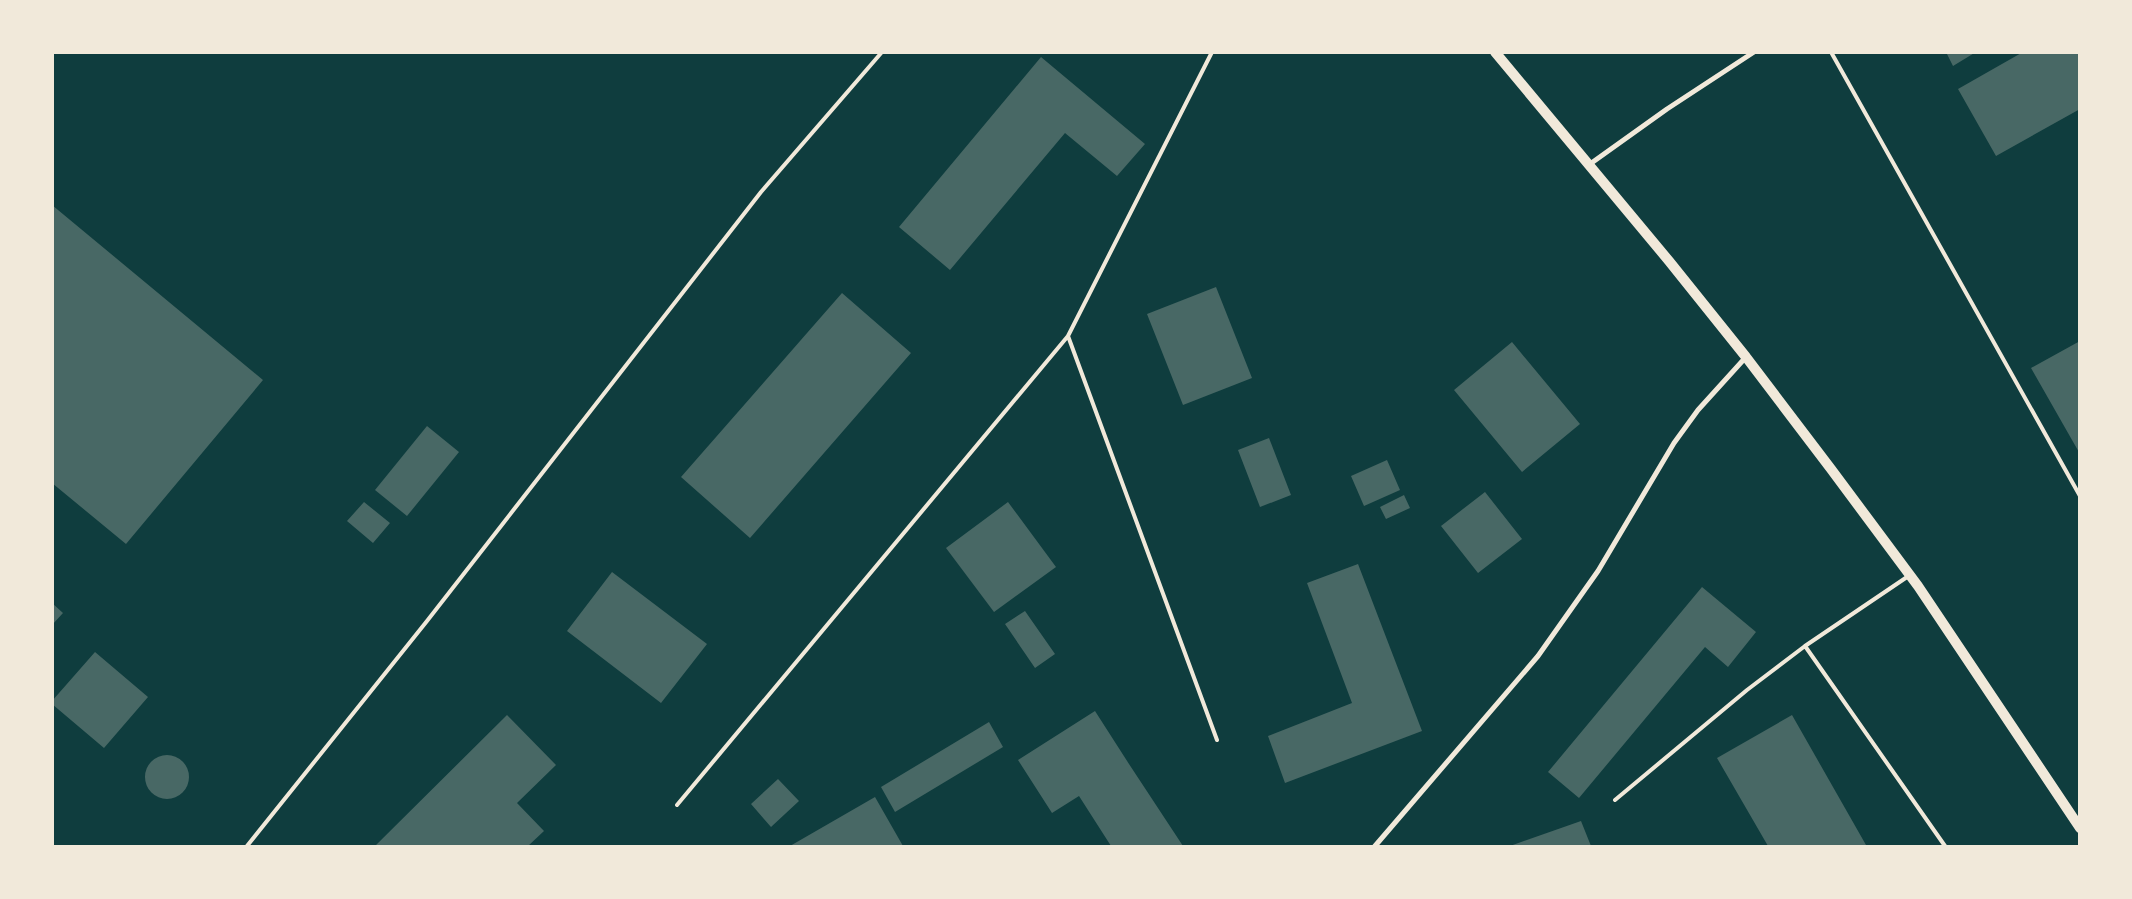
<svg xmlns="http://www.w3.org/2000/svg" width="2132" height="899" viewBox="0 0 2132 899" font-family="'IBM Plex Sans',sans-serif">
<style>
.building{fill:#486865}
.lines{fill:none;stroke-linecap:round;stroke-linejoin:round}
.service{stroke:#f1e9da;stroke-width:4}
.minor{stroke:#f1e9da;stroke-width:5}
.secondary{stroke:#f1e9da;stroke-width:10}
</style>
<rect width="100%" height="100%" fill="#0f3d3e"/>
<path class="building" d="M1946 52H1976L1953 66Z
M2023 52H2080V109L1996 156 1958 89Z
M1041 57 1145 144 1117 176 1065 133 950 270 899 227Z
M52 205 263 380 126 544 52 483Z
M1216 287 1252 378 1183 405 1147 314Z
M842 293 911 353 750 538 681 477Z
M2080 341V454L2031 368Z
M1512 342 1580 424 1522 472 1454 390Z
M427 426 459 452 407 516 375 490Z
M1269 438 1291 495 1260 507 1238 450Z
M1387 460 1400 490 1364 506 1351 476Z
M1485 492 1522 539 1478 573 1441 526Z
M1404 495 1410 508 1386 519 1380 507Z
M364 502 390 523 373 543 347 521Z
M1008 502 1056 567 994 612 946 548Z
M1358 564 1422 731 1285 783 1268 736 1352 703 1307 583Z
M612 572 707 644 661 703 567 631Z
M1702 587 1756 632 1728 667 1705 647 1579 798 1548 772Z
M52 603 63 613 52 625Z
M1025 611 1055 654 1035 668 1005 624Z
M95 652 148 697 104 748 52 704V701Z
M1095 711 1129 764 1183 846H1111L1079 796 1052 813 1018 760Z
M507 715 556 765 517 803 544 831 528 846H375Z
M1792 715 1866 845 1864 846H1768L1717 758Z
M989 722 1003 747 895 812 881 787Z
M145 777a22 22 0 1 1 44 0a22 22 0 1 1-44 0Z
M778 779 799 801 771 827 751 804Z
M875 797 903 846H790Z
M1581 821 1591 846H1510Z"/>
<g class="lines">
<path class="service" d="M1831 52 2080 496
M1068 336 1217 740
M1805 646 1945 846
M1615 800 1747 690 1805 646 1910 575
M677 805 1068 336 1212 52
M247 846 427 621 761 192 882 52"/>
<path class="minor" d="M1590 164 1667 109 1754 52
M1375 846 1538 656 1598 571 1674 443 1698 410 1746 357"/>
<path class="secondary" d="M1495 52 1669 261 1746 357 1831 469 1918 586 2080 828"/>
</g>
<rect width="2132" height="899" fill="none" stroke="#f1e9da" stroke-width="108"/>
</svg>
